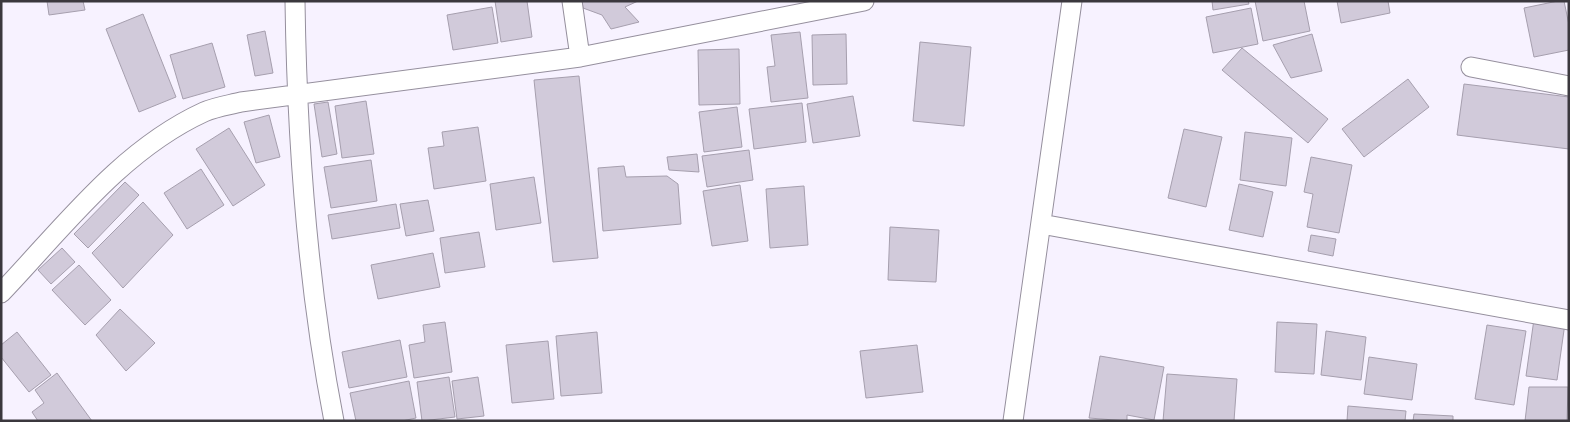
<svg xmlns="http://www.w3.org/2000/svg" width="1570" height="422" viewBox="0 0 1570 422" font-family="'Source Sans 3',sans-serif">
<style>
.building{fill:#d1cada;stroke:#a69fae}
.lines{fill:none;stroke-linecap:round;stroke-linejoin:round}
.street-casing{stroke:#958f9d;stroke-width:21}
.street{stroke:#fff;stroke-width:19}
</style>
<rect width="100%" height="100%" fill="#f7f2ff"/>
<path class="building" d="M47 1H83L85 10 49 15Z
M495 1H527L532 37 501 42Z
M582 1H638L625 7 639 22 611 29 602 15 583 8Z
M1212 1H1248L1249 4 1213 10Z
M1255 1H1304L1310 31 1263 41Z
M1337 1H1388L1390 13 1341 23Z
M1558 1H1564L1569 25V50L1534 57 1524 8Z
M492 7 498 43 453 50 447 15Z
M1251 8 1258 44 1213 53 1206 17Z
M143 14 176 97 139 112 106 29Z
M265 31 273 73 255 76 247 35Z
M800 32 808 98 771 102 767 67 775 66 771 35Z
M846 34 847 84 813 85 812 35Z
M1312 34 1322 71 1291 78 1273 45Z
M920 42 971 47 964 126 913 121Z
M212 43 225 87 183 99 170 55Z
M1242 48 1328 119 1308 143 1222 70Z
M739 49 740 104 699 105 698 50Z
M579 76 598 258 553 262 534 80Z
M1408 79 1429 107 1364 157 1342 129Z
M1464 84 1569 97V149L1457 135Z
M853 96 860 136 813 143 807 104Z
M366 101 374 154 342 158 335 106Z
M328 102 337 154 322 157 314 104Z
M802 103 806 142 754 149 749 109Z
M737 107 742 147 704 152 699 112Z
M269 115 280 157 256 163 244 122Z
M478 127 486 181 434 189 428 148 444 146 442 132Z
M229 128 265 185 233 206 196 149Z
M1184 129 1222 137 1206 207 1168 198Z
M1245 132 1292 138 1286 186 1240 180Z
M749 150 753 180 707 187 702 156Z
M697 154 699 172 669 170 667 157Z
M1311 157 1352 165 1339 233 1307 227 1313 194 1304 192Z
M371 160 377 201 331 208 324 167Z
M624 166 626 177 667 176 678 184 681 224 603 231 598 168Z
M201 169 224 205 187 229 164 193Z
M534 177 541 223 496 230 490 184Z
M125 182 139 195 88 248 74 234Z
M1239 184 1273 192 1263 237 1229 230Z
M740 185 748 241 712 246 703 191Z
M804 186 808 245 770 248 766 189Z
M428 200 434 231 406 236 400 204Z
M143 202 173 235 123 288 92 253Z
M396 204 400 228 332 239 328 215Z
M890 227 939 230 936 282 888 280Z
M479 232 485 267 445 273 440 238Z
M1311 235 1336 239 1333 256 1308 251Z
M62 248 75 262 51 284 38 270Z
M433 253 440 287 378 299 371 265Z
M79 265 111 300 85 325 52 290Z
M120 309 155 343 126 371 96 335Z
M1534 319 1565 323 1557 380 1526 376Z
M445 322 452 372 414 378 409 345 425 342 423 325Z
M1277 322 1317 324 1314 374 1275 372Z
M1487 325 1526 331 1514 405 1475 399Z
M1326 331 1366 337 1361 380 1321 375Z
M17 332 51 375 29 392 1 357V345Z
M597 332 602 393 561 396 556 336Z
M400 340 407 377 349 388 342 352Z
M548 341 554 399 512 403 506 345Z
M917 345 923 392 866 398 860 351Z
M1100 356 1164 367 1154 420 1127 415V421L1089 418Z
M1369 357 1417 364 1412 400 1364 394Z
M57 373 92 421H38L32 412 44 403 35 390Z
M1167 374 1237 379 1234 421H1163Z
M449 377 455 417 422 421 417 382Z
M478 377 484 416 457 419 452 381Z
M409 381 416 418 402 421H356L350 393Z
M1529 387H1568L1567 421H1525Z
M1348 406 1406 411 1405 421H1347Z
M1414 414 1453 416V421H1413Z"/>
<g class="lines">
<g class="street-casing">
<path id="street" d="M295 1C297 142 307 283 334 421
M572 1 580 57
M1471 67 1569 86
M1041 224 1569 320
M1 293C63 228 121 150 204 112 215 107 229 105 241 102L580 57 864 1
M1013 421 1072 1"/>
</g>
<use href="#street" class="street"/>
</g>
<rect width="1570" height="422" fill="none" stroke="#3b383e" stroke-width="5"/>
</svg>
